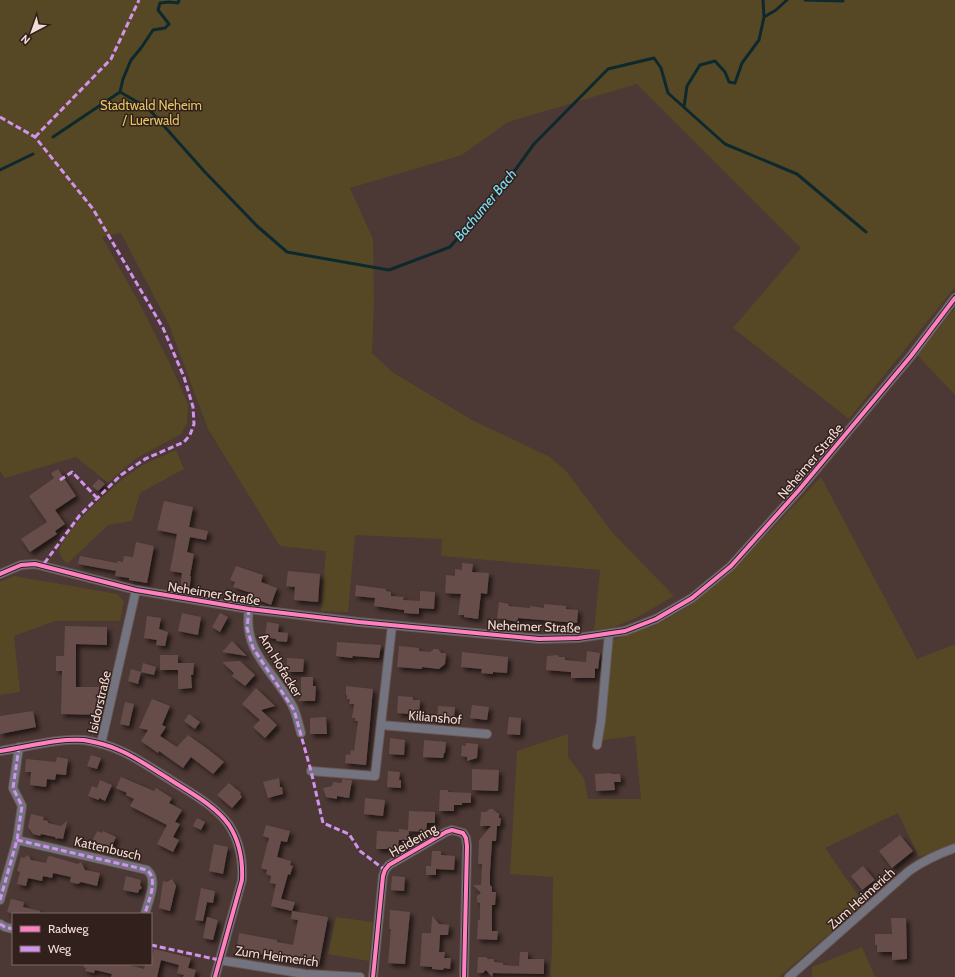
<svg xmlns="http://www.w3.org/2000/svg" width="955" height="977" viewBox="0 0 955 977" font-family="Cabin,sans-serif">
<style>
.green{fill:#564825}
.lines{fill:none;stroke-linecap:round;stroke-linejoin:round}
.stream{stroke:#0d292e;stroke-width:3}
.building{fill:#664e4a;filter:url(#shadow)}
.street-casing{stroke:#695754;stroke-width:10}
.street{stroke:#737480;stroke-width:8}
.quiet{stroke:#d193ec;stroke-width:3;stroke-dasharray:6 3;stroke-linecap:butt}
.cycleway-casing{stroke:#31201c;stroke-width:6}
.cycleway{stroke:#ff80c0;stroke-width:4}
.labels{text-anchor:middle;stroke-width:3;stroke-linejoin:round;paint-order:stroke}
.park-label{font-size:13px;fill:#e3c661;stroke:#31201c}
.street-label{font-size:13px;fill:#f4dcd6;stroke:#31201c}
.water-label{font-size:14px;font-style:italic;fill:#7be0f6;stroke:#31201c}
</style>
<defs>
<filter id="shadow"><feDropShadow dx="3.5" dy="3.5" stdDeviation="2" flood-color="#0009"/></filter>
</defs>
<rect width="100%" height="100%" fill="#4c3834"/>
<path class="green" d="M0 0H955V287L849 419 733 328 801 248 637 84 508 122 462 155 350 188 373 239 374 301 372 353 392 372 472 420 550 457 566 471 612 532 674 596 636 618 614 627 594 630 600 570 441 556 442 539 355 535 348 612 321 611 326 551 280 546 208 429 169 325 121 233 102 237 142 308 171 366 188 404 187 423 181 434 135 459 108 483 76 457 5 478 0 471Z
M955 308V395L917 355Z
M176 450 184 469 140 493 132 521 108 525 67 564C63 559 58 555 60 548 66 529 121 477 140 467 151 460 164 456 176 450Z
M821 477 917 659 955 644V843L919 857 898 813 825 848 864 904 779 977H550L552 951 553 877 510 874 517 751 568 734V757L584 778 588 799H641L635 736 602 740 613 640 656 625 686 608 733 570Z
M14 576 117 594 124 601 120 621H55L14 636 20 692 0 695V582Z
M336 917 373 922 369 961 328 954Z
M862 947 875 977H812V967Z"/>
<g class="lines">
<path class="stream" d="M805 0 843 1V0
M764 17 776 10 787 0
M120 92 123 79 131 60 141 48 153 30 165 28 169 24 158 10 160 3 169 2 178 3 179 0
M684 107 687 86 700 65 715 61 725 72 729 82 735 83 742 63 759 40 764 17 763 0
M53 137 120 92 148 108 204 171 257 226 287 252 389 270 450 247 505 184 534 144 608 69 654 58 661 68 668 93 725 144 797 174 866 232
M0 170 33 154"/>
</g>
<path class="building" d="M58 469 76 496 55 510 65 524 55 531 57 534 30 552 21 539 47 522 29 496 54 478 51 473Z
M99 479 105 484 98 491 92 486Z
M164 501 193 507 189 527 208 531 206 540 190 537 187 552 194 554 190 576H191L189 592 180 590 182 573 170 571 177 534 157 530Z
M136 542 154 546 147 583 129 580V578L115 576 116 571 78 564 80 556 117 563 118 561 123 562 124 556 133 557Z
M462 563 473 564 472 572 489 573 487 594 481 593 478 619 464 617V615H458L461 594 445 593 446 575 455 576V569L462 570Z
M236 566 263 575 261 582 277 588 271 605 253 598 254 594 233 587 235 582 230 580Z
M288 571 320 574 318 602 294 600 295 587 286 586Z
M356 585 386 589V591L391 592V596L404 597 403 600 420 601V591L435 592 434 609 419 608V614L404 613V610L374 606 375 598 355 596Z
M499 602 509 604 508 606 530 608V606L544 608V604L566 606V609L578 610 577 623 518 618V622L497 618Z
M182 613 201 617 198 635 178 631Z
M220 613 228 617 220 632 212 627Z
M147 616 161 618 159 629 168 632 165 646 156 645 157 640 144 638Z
M267 622 279 624 278 632 288 633 287 642 276 641V639L265 637Z
M65 626 107 627V645L76 644V687H105V704L102 715 61 714 62 671H56V656H64Z
M232 641 247 656 222 652Z
M337 642 381 645 379 658 353 656 352 658 336 656Z
M399 646 419 648V651L430 652 434 649H438L441 653H446L445 664 439 669 422 667V669L397 667Z
M587 651 600 653 598 669 595 668V678H571V672L546 670 547 656 558 655 559 657H565V660L586 662Z
M462 652 508 657 507 673 493 672V674L481 673 482 669 461 667Z
M160 655H178V663H194L193 675H191L192 688 178 689V670H160Z
M287 658 304 659 303 672H287Z
M240 661 255 675 245 686 232 676 234 673 222 662Z
M143 663 156 667 154 675 141 672Z
M131 669 141 672 138 684 128 681Z
M301 677H313V686H316L315 701H298L301 697Z
M346 686 373 689 366 765 345 763 346 754 350 755 351 750 354 751 358 721H355V718H352L354 704H349L350 699H347V695H346Z
M256 688 275 706 261 710 277 725 265 738 253 727 260 720 242 704Z
M398 696 413 697V700H420L419 718 408 717V714L397 713Z
M152 699 170 706 162 725 166 727 160 736 177 747 188 735 209 750 224 762 213 774 191 757 183 768 159 751 158 753 141 741 148 730 139 728Z
M125 702 134 704 129 726 120 724Z
M472 705 489 707 487 720 470 718Z
M438 706 455 707 454 721 437 720Z
M33 711 36 727 0 734V716Z
M189 714 200 722 195 729 184 721Z
M326 717 327 734H310V718Z
M509 717 521 718 520 735 507 734Z
M390 738 405 740 404 755 389 754Z
M424 740 446 742 445 753H444L443 758 423 757Z
M466 743 478 744 477 758 467 761V757L461 756 462 745 466 746Z
M91 755 101 758 97 769 87 766Z
M57 757 68 759 66 775 56 774 55 780 47 779 46 787 30 785 31 772H25L26 759 56 762Z
M472 769 499 770 498 791 472 790Z
M388 771 400 772 399 780H401V788L387 787Z
M611 773V774H620L621 782H614L615 790 596 791 595 774Z
M121 777 154 791 156 788 172 798 169 803 182 810 175 822 180 824 173 837 179 840 173 852 157 844 167 825 130 806 134 799 126 795 127 793 116 788Z
M279 778 280 787H282L283 794 268 798 263 782Z
M342 779 352 780 349 798 337 796V799L326 797 323 788 332 786 333 782 342 783Z
M100 780 112 785 105 801 99 798V800L88 796 92 786 97 788Z
M229 783 241 793 240 794 242 797 232 808 217 795Z
M440 790H448V792L471 793V803H462V805H454V811H439Z
M365 798 385 800 383 816 364 814Z
M490 809H493L497 813H499V818H501L500 826H497L496 841H492L490 872V885L492 887V892H496L495 905H492V931H498L497 940 477 939 478 920H480V903L477 902V896L481 893 473 885H481L482 864H478L479 840 491 826H480L481 812H486Z
M409 811 435 812V823H427L426 832 409 831 408 840H399L398 847H393V849H376L377 831 399 832V829L408 830Z
M31 814 44 817 43 820 48 821V823L61 826 67 821 63 839 58 838 56 839 55 837 41 834 40 836 33 834 28 827Z
M197 818 205 822 201 830 193 826Z
M266 825 290 831 287 842 281 841 277 857 291 861 290 865 293 866 290 875 288 874 281 899 295 902 292 911 271 906 276 884 270 883 271 876 266 874 267 870 261 868 269 838 263 836Z
M97 831 102 833 103 831 116 837 111 849 92 842Z
M900 835 913 851 892 868 879 851Z
M214 844 228 847 223 874 209 871Z
M432 851H441V855L455 856 454 870 436 869V875H426V866H431Z
M28 855 31 860 46 863 48 857 50 856 78 864 81 862 85 870 100 873 97 886 81 882 78 884 70 882 71 877 53 873 52 878 43 876 42 881 28 878 26 886 17 884 20 872 17 871 21 857 24 858Z
M863 866 875 880 862 890 851 876Z
M126 876 141 880 140 885 142 888 139 890 138 893 123 890Z
M392 876 405 877 404 891 391 890Z
M172 879 176 886 170 911 159 908 163 881 167 882Z
M201 888 215 891 213 903 207 902 203 921 195 920Z
M11 899 24 902 23 907 40 911V914H14L7 912Z
M390 910 410 912 405 964 388 963 391 929H389Z
M292 911 328 917 319 965 242 951 243 948 237 947 239 933 277 940V942L293 945 298 920 291 919Z
M432 916 439 924 449 925 448 935H440L439 952H445L444 958H451L450 969 444 968 443 970 432 969V967L420 966 422 933H431Z
M207 917 218 920 213 940 203 938Z
M891 918H906L907 959 892 960V952H877V945H875V934H892Z
M154 949 191 958 188 968 196 970 194 977H183L184 975 177 973 179 965 161 960 157 977H111L112 974 95 970 94 973 85 971 86 968 83 967 84 964H125L144 969 145 964H151Z
M520 952H528V959H544V974L493 973 492 977 486 970 483 973H477L478 957H486L488 959H494V962L503 963V965L519 966Z"/>
<g class="lines">
<g class="street-casing">
<path id="street" d="M0 574 21 565 35 564 136 590 249 609 359 622 539 639 578 638 625 631 656 619 692 598 731 566 799 490 911 356 955 298
M249 609C242 654 277 673 294 709 297 717 299 725 301 733
M381 725 487 734
M101 744 136 590
M597 745 601 721 609 634
M0 751C28 747 56 738 84 740 96 742 108 745 119 750 136 757 151 768 166 777 187 791 214 804 229 825 240 842 243 860 242 880L215 977
M311 771 375 776 392 626
M17 840 147 870C159 880 148 901 145 914
M0 900 17 840 22 806 13 788 19 747
M0 924 5 927 13 929
M219 960 305 974 360 977
M373 977 383 876 385 870 389 865 446 832 452 830 463 833 466 838 467 846 464 977
M789 977 909 871C923 861 938 854 955 848"/>
</g>
<use href="#street" class="street"/>
<path class="quiet" d="M0 117 35 137 93 209 163 328 184 377 193 407 194 424 190 435 184 442 145 459 121 475 80 515 43 565
M35 137 111 59 139 0
M60 480 72 472 97 498
M249 609 247 628 253 648 294 710 311 771 323 823 349 834 360 851 385 870
M17 840 147 870C159 880 148 901 145 914
M0 900 17 840 22 806 13 788 19 747
M0 924 5 927 13 929
M151 945 219 960"/>
<g class="cycleway-casing">
<path id="cycleway" d="M0 574 21 565 35 564 136 590 249 609 359 622 539 639 578 638 625 631 656 619 692 598 731 566 799 490 911 356 955 298
M0 751C28 747 56 738 84 740 96 742 108 745 119 750 136 757 151 768 166 777 187 791 214 804 229 825 240 842 243 860 242 880L215 977
M373 977 383 876 385 870 389 865 446 832 452 830 463 833 466 838 467 846 464 977"/>
</g>
<use href="#cycleway" class="cycleway"/>
</g>
<g class="labels">
<g class="park-label">
<text x="151" y="110">Stadtwald Neheim<tspan x="151" dy="15">/ Luerwald</tspan></text>
</g>
<g class="street-label">
<text transform="translate(810 461) rotate(-50)" y="5">Neheimer Straße</text>
<text transform="translate(214 593) rotate(9)" y="5">Neheimer Straße</text>
<text transform="translate(534 626) rotate(2)" y="5">Neheimer Straße</text>
<text transform="translate(281 665) rotate(59)" y="5">Am Hofacker</text>
<text transform="translate(99 702) rotate(-77)" y="5">Isidorstraße</text>
<text transform="translate(435 717) rotate(5)" y="5">Kilianshof</text>
<text transform="translate(413 840) rotate(-30)" y="5">Heidering</text>
<text transform="translate(108 848) rotate(13)" y="5">Kattenbusch</text>
<text transform="translate(861 898) rotate(-42)" y="5">Zum Heimerich</text>
<text transform="translate(277 956) rotate(8)" y="5">Zum Heimerich</text>
</g>
<g class="water-label">
<text transform="translate(485 205) rotate(-50)" y="5">Bachumer Bach</text>
</g>
</g>
<rect x="12" y="913" width="140" height="52" fill="#31201c" stroke="#7f6b66"/>
<rect x="20" y="926" width="20" height="6" fill="#ff80c0" stroke="#7f6b66"/>
<text x="48" y="933" font-size="12" fill="#f4dcd6">Radweg</text>
<rect x="20" y="946" width="20" height="6" fill="#d193ec" stroke="#7f6b66"/>
<text x="48" y="953" font-size="12" fill="#f4dcd6">Weg</text>
<g transform="translate(32 32) rotate(221)" stroke="#31201c" stroke-width="3" paint-order="stroke">
<path d="M0-3L7 15L0 10L-7 15Z" fill="#f4dcd6"/>
<text y="-6" font-size="11" font-weight="bold" text-anchor="middle" fill="#f4dcd6">N</text>
</g>
</svg>
